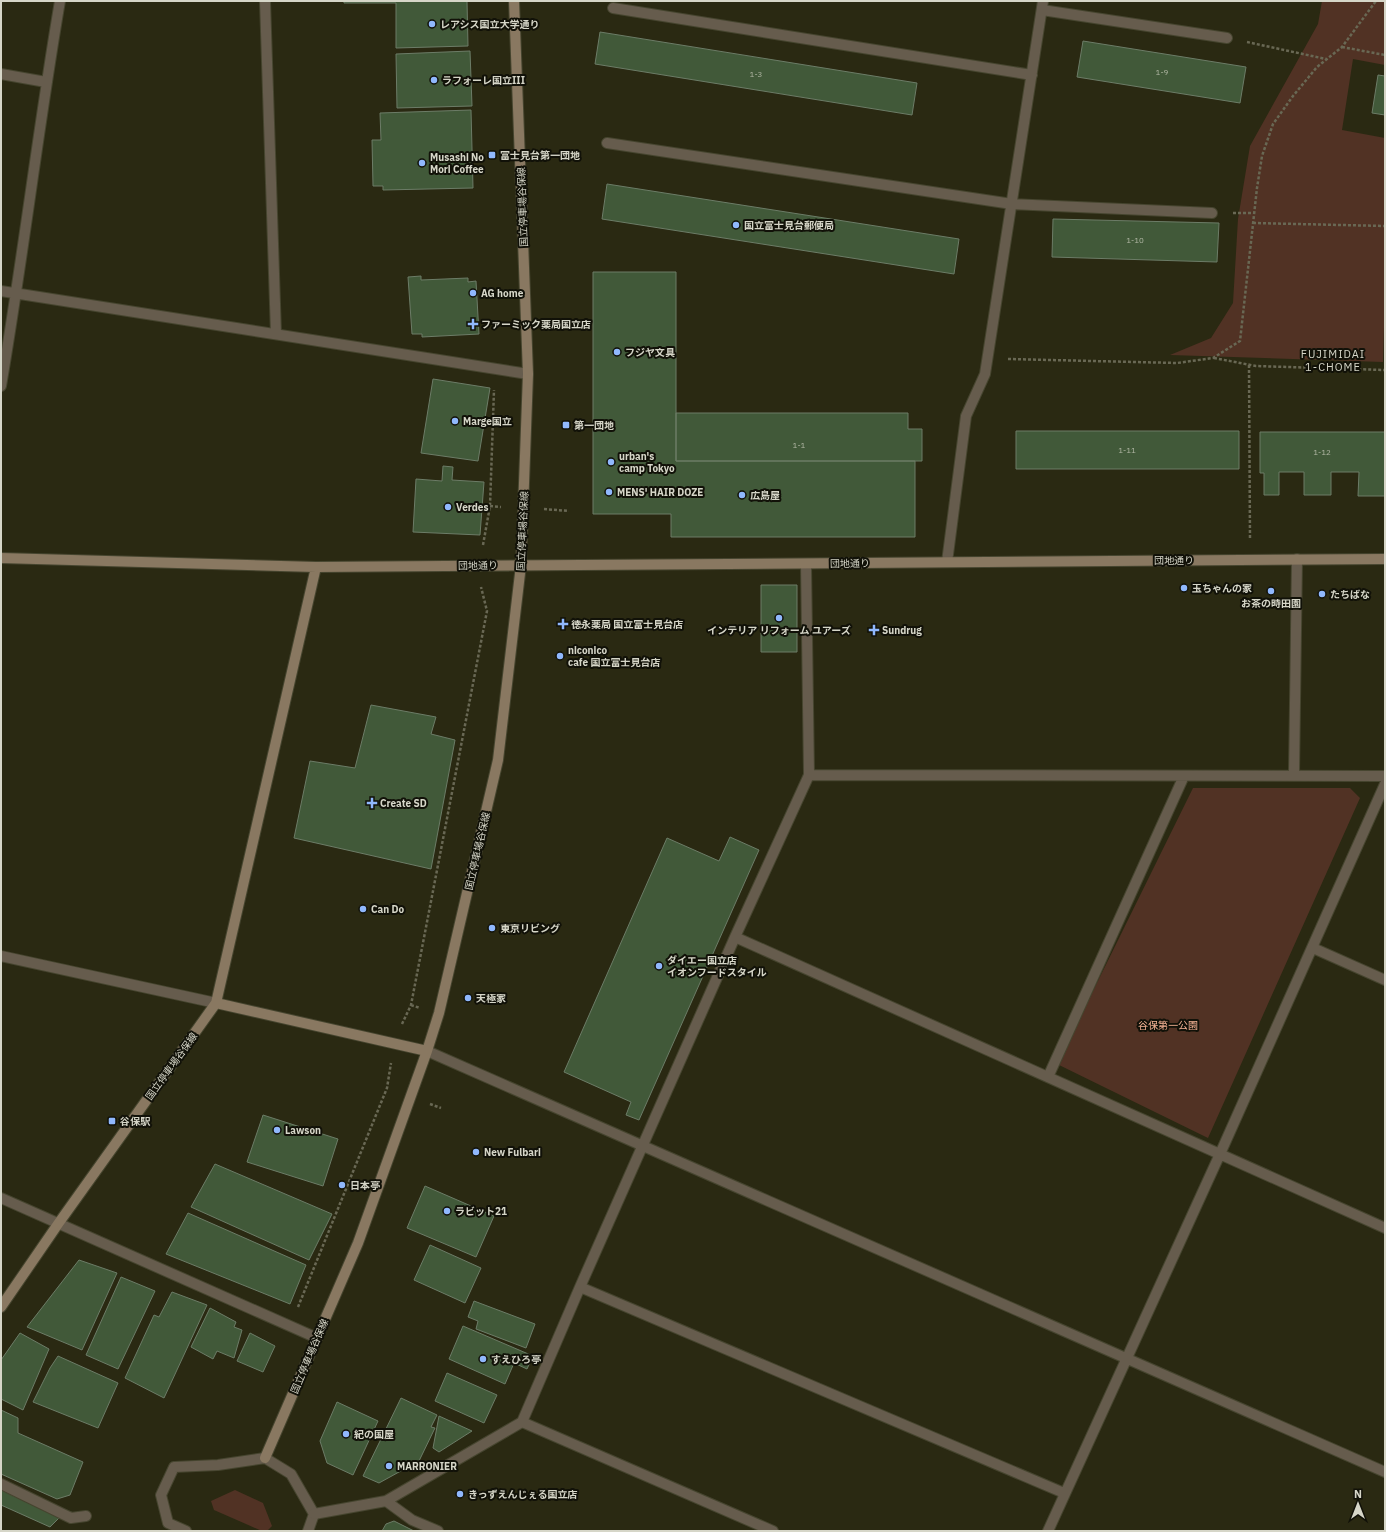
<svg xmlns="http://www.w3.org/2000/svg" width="1386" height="1532" viewBox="0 0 1386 1532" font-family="'IBM Plex Sans','Noto Sans JP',sans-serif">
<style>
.green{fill:#513224}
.building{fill:#415939;stroke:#6c7c67}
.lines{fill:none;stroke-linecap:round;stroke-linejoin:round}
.lane-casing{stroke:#46452f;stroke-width:12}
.street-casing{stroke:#46452f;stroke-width:12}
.secondary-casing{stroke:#46452f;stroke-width:12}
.path{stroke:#696854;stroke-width:2.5;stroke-dasharray:3 2;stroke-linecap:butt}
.lane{stroke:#665c4d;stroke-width:10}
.street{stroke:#665c4d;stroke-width:10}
.secondary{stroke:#897861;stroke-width:10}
.poi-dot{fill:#90b8fd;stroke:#111108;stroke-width:1.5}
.labels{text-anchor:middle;stroke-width:4;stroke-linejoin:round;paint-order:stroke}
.number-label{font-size:8px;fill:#b1b7a4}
.poi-label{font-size:10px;font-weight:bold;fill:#d6d6c8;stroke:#111108;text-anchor:start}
.street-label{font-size:10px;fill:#d6d6c8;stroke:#111108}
.park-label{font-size:10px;fill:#f8b596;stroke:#111108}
.neighbourhood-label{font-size:11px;letter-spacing:1px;fill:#d6d6c8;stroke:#111108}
</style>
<rect width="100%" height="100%" fill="#2a2912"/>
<path class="green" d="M1322 1H1385V65L1353 59 1342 130 1385 138V292L1383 362 1170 355 1211 338 1233 303 1238 219 1250 146 1318 24Z
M1193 788H1350L1360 798 1208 1138 1057 1064Z
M235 1490 263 1503 272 1526 267 1531H262L214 1510 211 1501Z"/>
<path class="building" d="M344 1H467L468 46 396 48V3H344Z
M600 32 917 83 912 115 595 64Z
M1083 41 1246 67 1240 103 1077 77Z
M470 51 472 106 397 108 396 54Z
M1378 75 1385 76V115L1372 113Z
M471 110 473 188 383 190V186H373L372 140H381L380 113Z
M607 184 959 239 954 274 602 219Z
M1053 219 1219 223 1217 262 1052 257Z
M593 272H676V461H915V537H671V514H593Z
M421 276V280L468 278V282L476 281 479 334 422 337V334H412L408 277Z
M433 379 490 388 478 461 421 453Z
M676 413H908V429H922V461H676Z
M1016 431H1239V469H1016Z
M1260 432H1385V496H1358L1359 472H1331V495H1304V472H1279V495H1264V473H1260Z
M443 466 453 467 452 480 484 482 480 535 413 532 416 479 442 481Z
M761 585H797V652H761Z
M371 705 436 717 431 734 455 740 431 869 294 838 310 761 355 768Z
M730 837 759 850 639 1120 626 1115 631 1102 564 1072 667 838 719 861Z
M263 1115 338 1139 323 1186 247 1162Z
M215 1164 332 1214 309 1260 191 1207Z
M425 1186 494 1216 476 1257 407 1228Z
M188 1213 306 1265 290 1304 166 1254Z
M430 1245 481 1268 465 1303 414 1280Z
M79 1260 117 1273 82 1350 27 1327Z
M121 1277 155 1291 118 1369 86 1355Z
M172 1292 207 1305 164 1398 125 1378 154 1315 159 1317Z
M474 1301 535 1324 526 1348 476 1329 478 1321 468 1317Z
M210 1308 236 1322 234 1327 242 1330 234 1358 217 1351 213 1359 191 1347Z
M463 1326 533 1356 527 1369 514 1363 505 1384 449 1359Z
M20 1333 49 1349 23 1410 1 1399V1360Z
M250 1333 275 1346 263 1372 237 1361Z
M58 1356 118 1383 98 1428 33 1402 50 1368Z
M447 1373 497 1395 484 1423 435 1401Z
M401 1398 437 1415 431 1427 435 1428 419 1461 379 1483 363 1476Z
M337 1402 378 1421 353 1475 327 1463 320 1441Z
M1 1410 18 1418V1433L83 1462 70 1495 57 1499 1 1474Z
M439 1416 472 1431 439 1452 433 1448Z
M1 1490 60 1517 50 1527 1 1505Z
M394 1521 414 1531H382L386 1524Z"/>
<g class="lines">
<g class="lane-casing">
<path id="lane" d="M613 8 1032 75
M1042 10 1227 38
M607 143 1012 204 1212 213
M947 562 966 416 985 374 1043 1
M186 1531 168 1523 161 1495 174 1467 218 1465 265 1458 291 1474 314 1514 308 1531"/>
</g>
<g class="street-casing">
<path id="street" d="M265 1 276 334
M1 74 46 82
M1 291 528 374
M1 386C23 258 38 129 60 1
M809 775 1385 776
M1294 775 1297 559
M735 937 1385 1228
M1313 948 1385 980
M1 956 216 1003
M427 1051 1385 1472
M1048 1077 1184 776
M1 1198 317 1338
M580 1287 1064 1493
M522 1422 773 1531
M1 1484 71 1518 86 1516
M386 1501 412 1520 438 1531
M314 1514 386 1501 522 1422 580 1287 735 937 809 775 806 564
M1048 1531 1220 1154 1385 784"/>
</g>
<g class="secondary-casing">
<path id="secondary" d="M1 558 316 567 1385 559
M216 1003 427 1051
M1 1307 58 1224 216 1003 316 567
M265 1458 358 1243 427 1051 439 1013 498 760 521 565 528 374 514 1"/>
</g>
<path class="path" d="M1247 42 1326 59
M1342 47 1385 55
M1233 213H1255
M1253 223 1385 226
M1214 358 1256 366 1385 370
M1008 359 1177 363 1213 358 1240 341 1257 188 1262 156 1273 124 1293 96 1317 67 1342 47 1376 1
M1249 365 1250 540
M490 506 501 507
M544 509 569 511
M483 545 490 506 494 390
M411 1005 420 1008
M402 1024 411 1005 487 611 481 587
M430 1104 441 1108
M298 1307 387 1088 391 1063"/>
<use href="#lane" class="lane"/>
<use href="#street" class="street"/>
<use href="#secondary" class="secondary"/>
</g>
<g class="poi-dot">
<circle cx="432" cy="24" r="4"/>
<circle cx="434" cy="80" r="4"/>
<rect x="488" y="151" width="8" height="8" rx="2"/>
<circle cx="422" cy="163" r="4"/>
<circle cx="736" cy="225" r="4"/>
<circle cx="473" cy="293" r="4"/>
<path d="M471 318h4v4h4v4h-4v4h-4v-4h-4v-4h4z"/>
<circle cx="617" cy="352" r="4"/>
<circle cx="455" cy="421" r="4"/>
<rect x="562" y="421" width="8" height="8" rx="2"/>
<circle cx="611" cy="462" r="4"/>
<circle cx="609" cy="492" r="4"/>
<circle cx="742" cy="495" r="4"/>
<circle cx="448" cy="507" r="4"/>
<circle cx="1184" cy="588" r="4"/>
<circle cx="1271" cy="591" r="4"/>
<circle cx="1322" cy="594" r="4"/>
<circle cx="779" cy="618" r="4"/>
<path d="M561 618h4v4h4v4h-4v4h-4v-4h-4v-4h4z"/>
<path d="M872 624h4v4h4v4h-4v4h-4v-4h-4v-4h4z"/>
<circle cx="560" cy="656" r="4"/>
<path d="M370 797h4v4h4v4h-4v4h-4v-4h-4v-4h4z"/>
<circle cx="363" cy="909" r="4"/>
<circle cx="492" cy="928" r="4"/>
<circle cx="659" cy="966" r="4"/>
<circle cx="468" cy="998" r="4"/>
<rect x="108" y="1117" width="8" height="8" rx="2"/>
<circle cx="277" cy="1130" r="4"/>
<circle cx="476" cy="1152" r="4"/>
<circle cx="342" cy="1185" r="4"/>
<circle cx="447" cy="1211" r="4"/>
<circle cx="483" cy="1359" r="4"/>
<circle cx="346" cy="1434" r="4"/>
<circle cx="389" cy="1466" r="4"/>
<circle cx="460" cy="1494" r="4"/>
</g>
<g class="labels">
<g class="number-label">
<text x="1162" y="75">1-9</text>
<text x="756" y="77">1-3</text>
<text x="1135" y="243">1-10</text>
<text x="799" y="448">1-1</text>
<text x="1127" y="453">1-11</text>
<text x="1322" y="455">1-12</text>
</g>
<g class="poi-label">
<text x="440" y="28">レアシス国立大学通り</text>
<text x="442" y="84">ラフォーレ国立III</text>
<text x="500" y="159">富士見台第一団地</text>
<text x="430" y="161">Musashi No<tspan x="430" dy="12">Mori Coffee</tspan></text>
<text x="744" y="229">国立富士見台郵便局</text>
<text x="481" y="297">AG home</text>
<text x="481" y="328">ファーミック薬局国立店</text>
<text x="625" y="356">フジヤ文具</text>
<text x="463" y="425">Marge国立</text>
<text x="574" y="429">第一団地</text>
<text x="619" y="460">urban's<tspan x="619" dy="12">camp Tokyo</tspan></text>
<text x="617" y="496">MENS' HAIR DOZE</text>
<text x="750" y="499">広島屋</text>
<text x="456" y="511">Verdes</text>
<text x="1192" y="592">玉ちゃんの家</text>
<text x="1330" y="598">たちばな</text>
<text x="1271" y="607" text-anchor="middle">お茶の時田園</text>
<text x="571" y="628">徳永薬局 国立富士見台店</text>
<text x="779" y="634" text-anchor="middle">インテリア リフォーム ユアーズ</text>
<text x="882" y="634">Sundrug</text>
<text x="568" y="654">niconico<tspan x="568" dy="12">cafe 国立富士見台店</tspan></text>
<text x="380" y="807">Create SD</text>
<text x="371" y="913">Can Do</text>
<text x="500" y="932">東京リビング</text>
<text x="667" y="964">ダイエー国立店<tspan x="667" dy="12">イオンフードスタイル</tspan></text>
<text x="476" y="1002">天極家</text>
<text x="120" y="1125">谷保駅</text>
<text x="285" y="1134">Lawson</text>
<text x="484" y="1156">New Fulbari</text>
<text x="350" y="1189">日本亭</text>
<text x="455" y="1215">ラビット21</text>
<text x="491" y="1363">すえひろ亭</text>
<text x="354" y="1438">紀の国屋</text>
<text x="397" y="1470">MARRONIER</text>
<text x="468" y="1498">きっずえんじぇる国立店</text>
</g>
<g class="street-label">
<text transform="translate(522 207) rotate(-92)" y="4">国立停車場谷保線</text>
<text transform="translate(522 531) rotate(-87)" y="4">国立停車場谷保線</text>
<text x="1174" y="564">団地通り</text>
<text transform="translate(850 563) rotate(-1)" y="4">団地通り</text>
<text transform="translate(478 565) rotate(-1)" y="4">団地通り</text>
<text transform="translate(477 851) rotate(-77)" y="4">国立停車場谷保線</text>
<text transform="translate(171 1066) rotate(-54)" y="4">国立停車場谷保線</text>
<text transform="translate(309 1356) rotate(-67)" y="4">国立停車場谷保線</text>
</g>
<g class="park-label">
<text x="1168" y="1029">谷保第一公園</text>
</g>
<g class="neighbourhood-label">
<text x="1333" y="358">FUJIMIDAI<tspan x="1333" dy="13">1-CHOME</tspan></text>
</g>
</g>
<rect width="1386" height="1532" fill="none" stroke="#d6d6c8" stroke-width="4"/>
<g transform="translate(1358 1504)" stroke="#111108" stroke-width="3" paint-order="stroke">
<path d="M0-3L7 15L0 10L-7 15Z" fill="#d6d6c8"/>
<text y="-6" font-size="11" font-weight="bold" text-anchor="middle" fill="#d6d6c8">N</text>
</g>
</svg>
